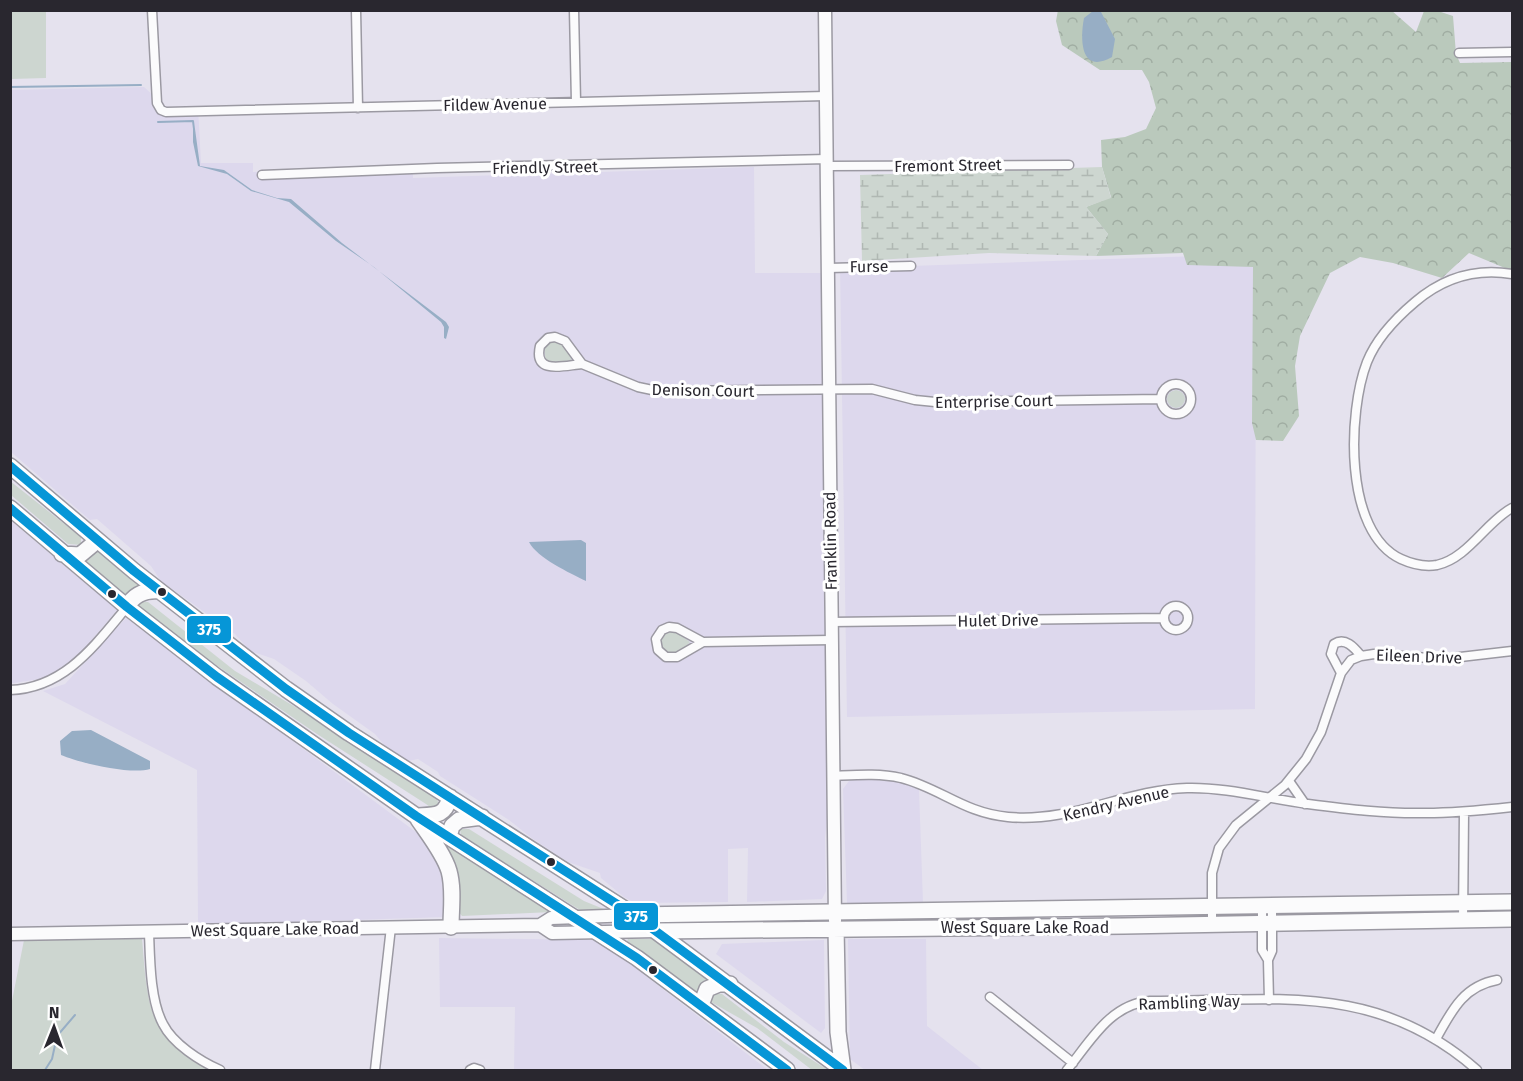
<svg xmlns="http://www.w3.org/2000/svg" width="1523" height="1081" viewBox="0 0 1523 1081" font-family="'Fira Sans',sans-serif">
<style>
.built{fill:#ddd8ed}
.grass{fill:#cdd6d0}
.forest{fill:url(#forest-crowns)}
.wetland{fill:url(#wetland-marsh)}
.water{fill:#97aec5}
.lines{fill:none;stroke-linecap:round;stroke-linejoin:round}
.stream{stroke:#97aec5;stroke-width:2}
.street-casing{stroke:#9b99a2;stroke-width:11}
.secondary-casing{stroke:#9b99a2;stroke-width:15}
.highway-casing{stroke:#9b99a2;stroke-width:18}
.street{stroke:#fbfbfc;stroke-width:8}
.secondary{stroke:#fbfbfc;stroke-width:12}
.highway{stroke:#fbfbfc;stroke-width:15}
.bus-1-casing{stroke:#fff;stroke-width:14}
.bus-1{stroke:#0696d7;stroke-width:9}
.bus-dot{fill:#29272f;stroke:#fff;stroke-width:2}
.labels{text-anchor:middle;stroke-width:6;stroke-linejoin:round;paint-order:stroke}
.street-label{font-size:16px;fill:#29272f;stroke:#fff}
.line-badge{stroke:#fff;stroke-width:2}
.badge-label{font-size:16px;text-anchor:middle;font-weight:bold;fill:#fff}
</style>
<defs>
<pattern id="forest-crowns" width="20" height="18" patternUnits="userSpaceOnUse" patternTransform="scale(1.5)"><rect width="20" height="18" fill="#bac9bc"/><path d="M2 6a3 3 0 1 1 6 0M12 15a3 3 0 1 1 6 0" fill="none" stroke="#a0ada2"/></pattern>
<pattern id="wetland-marsh" width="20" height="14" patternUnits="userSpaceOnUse" patternTransform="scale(1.5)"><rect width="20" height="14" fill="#cdd6d0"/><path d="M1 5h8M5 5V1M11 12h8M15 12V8" fill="none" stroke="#b0b8b3"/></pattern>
</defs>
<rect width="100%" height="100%" fill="#e5e2ee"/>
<path class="built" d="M144 87 166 107H198L201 163H253V172L413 166V178L754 167 755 273H825L828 810 825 838 826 891 822 899 747 902 748 848 728 849V902L635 903 624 897 601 878 600 873 568 862 533 839 509 820 440 776 438 772 418 759 408 761 385 746 375 734 333 704 306 681 274 659 250 651 235 634 161 581 151 566 97 519 90 520 11 452 10 90Z
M1256 254 1255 709 847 717 840 266H911Z
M10 520 117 610 80 654 61 670 40 679 14 683H10Z
M126 618 420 835 438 855 446 877V917L198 925 197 770 43 691 65 684Z
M859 778 885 779 904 782 919 790 923 903H847L843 789 849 781Z
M439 938 599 940 768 1070H514L515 1007H440Z
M848 939H926L927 1026 983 1070H865L850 1059Z
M824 940 825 1028 821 1033 716 954 722 944Z"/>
<path class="grass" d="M10 11H46V78L11 79Z
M552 341C562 342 572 351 571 361 561 363 553 366 545 359L544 346Z
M1167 399a9 9 0 1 1 18 0a9 9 0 1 1-18 0Z
M10 481 81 537V545L68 544 11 495Z
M95 549 139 585 127 597 82 561Z
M143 602H148L235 671 297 708 437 799 439 805 430 807 426 804 317 734 203 656 176 638 140 608 139 603Z
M671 631 677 632 690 642C681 653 673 657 661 649L660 640 665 632Z
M462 829H469L584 901 606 910 583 912 461 835 460 830Z
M441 842 552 912 462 916 458 911Z
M142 939C145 967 145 1013 165 1034 176 1047 193 1057 206 1067L207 1070H11V1006L24 940Z
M628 939H654L709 980 696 992 627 941Z
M714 993 722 994 784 1042 828 1070H812L757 1028 711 1002 712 994Z"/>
<path class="forest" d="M1058 10H1391L1416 32 1424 11H1438L1453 16 1456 54 1460 63 1512 62V271L1469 253 1442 278 1393 263 1360 257 1330 273 1300 336 1295 366 1299 416 1283 441 1256 440 1252 423 1253 267 1187 265 1183 253 1096 256 1108 234 1086 207 1111 197 1102 167 1101 140 1125 137 1146 129 1156 108 1149 82 1142 70H1100L1062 45 1056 21Z"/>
<path class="wetland" d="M1102 167 1111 198 1086 207 1108 234 1096 256 989 253 862 261 860 175Z"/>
<path class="water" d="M1093 11 1101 12 1115 39 1112 57C1080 75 1080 39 1084 18Z
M193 128 195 129 200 166 224 170 252 190 277 198 291 199 342 243 446 322 449 327 446 339 444 338V327L441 322 374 267 336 241 289 202 251 191 227 174 198 166 193 142Z
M581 540 586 543V581C570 573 537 558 529 542Z
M91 730 150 761V769C131 775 80 763 61 755L60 741 72 731Z"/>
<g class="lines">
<path class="stream" d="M10 87 141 85
M158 122 193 121 194 129
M45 1070 52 1059 57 1036 75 1015"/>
<g class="street-casing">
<path id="street" d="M152 10 157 103 161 110 166 112 826 96
M356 10 358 108
M574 10 576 102
M1459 53 1512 52
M827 166 1069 165
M262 175 437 168 827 159
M828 268 911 266
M1512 274C1476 268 1443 278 1415 302 1396 318 1377 337 1367 362 1348 411 1343 532 1401 559 1412 564 1425 567 1437 565 1468 558 1486 522 1512 508
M555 337 565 341 582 364C566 365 533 376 540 346L548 338Z
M582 364 638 387 657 391 872 389 915 400 935 402 1161 399
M1161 399a15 15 0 1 1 30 0a15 15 0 1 1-30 0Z
M1164 618a12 12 0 1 1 24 0a12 12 0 1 1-24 0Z
M831 622 1164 618
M669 627 677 628 703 642 677 657H666L658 650 656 639 662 630Z
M703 642 832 640
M1341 673 1331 654 1334 644C1345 637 1354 647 1361 656
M10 690C65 688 95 645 127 607
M833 776C856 775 879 773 901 778 940 788 964 813 1008 817 1072 823 1124 790 1187 788 1228 787 1268 799 1308 804 1347 809 1387 814 1426 813 1455 813 1484 810 1512 807
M1289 781 1305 804
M1262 906V950L1268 960
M1463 920 1464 812
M1212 924V873L1219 848 1236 825 1285 785 1306 759 1321 732 1341 673 1351 660 1361 656 1374 654 1443 659 1512 651
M149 932C150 959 150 1000 163 1024 173 1044 200 1061 220 1070
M990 997 1073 1063
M1269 1000 1268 960 1272 951V906
M1436 1039C1451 1012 1463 986 1497 980
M375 1070 391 927
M470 1070 474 1068 480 1070
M1067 1070C1090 1042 1110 1004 1150 1001 1274 1001 1376 981 1477 1070"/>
</g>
<g class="secondary-casing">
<path id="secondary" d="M825 10 835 921
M540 925 552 933 657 931
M10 934 540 925 551 918 634 915"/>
</g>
<g class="highway-casing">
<path id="highway" d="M10 466 134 571 286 689 349 733 634 915 843 1070
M10 508 127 607 217 677 416 816 637 958 787 1070
M62 554 80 555 92 545 95 538
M127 607C134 594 145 590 159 591
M416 816C435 815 445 817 450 797
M418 819C428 834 444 854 449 871 454 889 451 909 451 927
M449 837 452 826 459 820 482 817
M634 915 1512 902
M836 928 838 1032 843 1070
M657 931 1124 926 1512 919
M701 1005 707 989 719 984H730"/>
</g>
<use href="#street" class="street"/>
<use href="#secondary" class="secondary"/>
<use href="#highway" class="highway"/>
<g class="bus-1-casing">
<path id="bus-1" d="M10 466 134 571 286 689 349 733 634 915 843 1070
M10 508 127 607 217 677 416 816 637 958 787 1070"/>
</g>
<use href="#bus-1" class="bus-1"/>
</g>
<g class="bus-dot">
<circle cx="162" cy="592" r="5"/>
<circle cx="112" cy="594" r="5"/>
<circle cx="551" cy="862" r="5"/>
<circle cx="653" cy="970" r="5"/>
</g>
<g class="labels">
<g class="street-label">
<text transform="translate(495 104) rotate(-1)" y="6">Fildew Avenue</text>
<text transform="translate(948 165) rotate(-1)" y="6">Fremont Street</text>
<text transform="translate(545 167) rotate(-1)" y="6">Friendly Street</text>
<text transform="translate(869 266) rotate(-1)" y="6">Furse</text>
<text transform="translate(703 390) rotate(1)" y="6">Denison Court</text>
<text transform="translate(994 401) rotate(-1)" y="6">Enterprise Court</text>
<text transform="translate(830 541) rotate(-91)" y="6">Franklin Road</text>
<text transform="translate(998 620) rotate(-1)" y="6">Hulet Drive</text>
<text transform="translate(1419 656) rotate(2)" y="6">Eileen Drive</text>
<text transform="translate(1116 803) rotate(-13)" y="6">Kendry Avenue</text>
<text x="1025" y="933">West Square Lake Road</text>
<text transform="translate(275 929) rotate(-1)" y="6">West Square Lake Road</text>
<text transform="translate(1189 1002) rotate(-2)" y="6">Rambling Way</text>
</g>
</g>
<g class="line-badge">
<rect x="186" y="615" width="46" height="29" rx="6" fill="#0696d7"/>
<rect x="613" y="902" width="46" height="29" rx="6" fill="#0696d7"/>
</g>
<g class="badge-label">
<text x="209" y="635">375</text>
<text x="636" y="922">375</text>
</g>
<rect width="1523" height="1081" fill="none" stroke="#29272f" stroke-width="24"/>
<g transform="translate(54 1027) rotate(1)" stroke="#ffffff" stroke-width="4.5" paint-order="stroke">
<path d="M0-4.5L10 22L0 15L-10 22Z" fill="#29272f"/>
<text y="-9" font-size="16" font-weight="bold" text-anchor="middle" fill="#29272f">N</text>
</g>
</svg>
